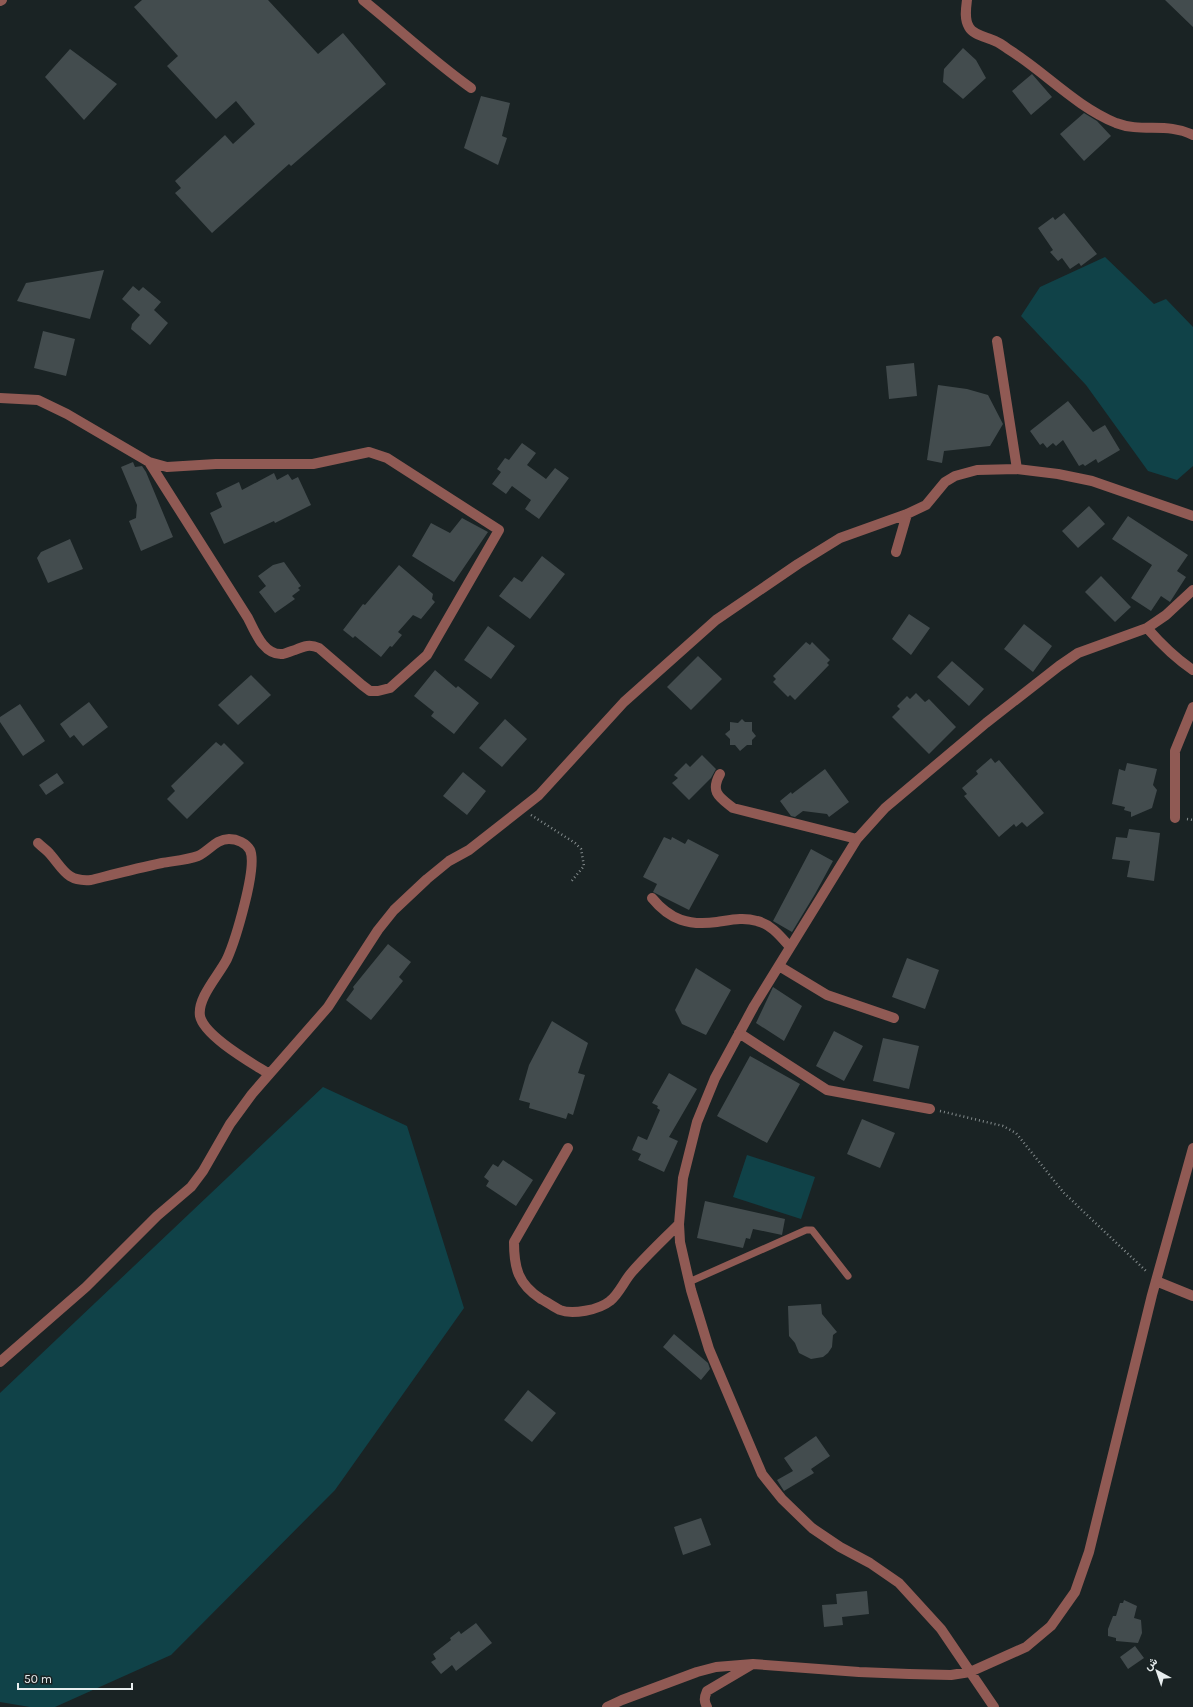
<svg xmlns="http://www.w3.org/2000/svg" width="1193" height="1707" viewBox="0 0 1193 1707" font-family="Karla,Vazirmatn,sans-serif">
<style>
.green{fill:#104248}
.building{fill:#434c4e}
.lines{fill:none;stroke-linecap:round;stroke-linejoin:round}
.path{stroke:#838b8c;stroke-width:2.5;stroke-dasharray:1 3;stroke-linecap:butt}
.lane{stroke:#905a54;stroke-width:7}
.street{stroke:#905a54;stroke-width:10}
</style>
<rect width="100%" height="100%" fill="#1a2324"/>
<path class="green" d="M1105 257 1154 304 1166 299 1193 327V466L1177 480 1148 471 1086 385 1021 316 1040 287Z
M323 1087 407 1126 464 1308 335 1490 171 1655 55 1707H30L0 1702V1393Z
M747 1155 815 1177 801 1219 733 1197Z"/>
<path class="building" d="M142 0H268L318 54 343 33 386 84 291 166 289 164 212 233 175 193 181 188 175 181 225 135 233 144 255 124 236 101 216 119 167 66 178 56 134 7Z
M1165 0H1193V27Z
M963 48 976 60 986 78 963 99 943 82 944 69Z
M70 49 117 84 84 120 45 77Z
M1032 74 1052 97 1031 115 1012 91Z
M481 96 510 103 502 136 507 138 498 165 464 148Z
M1084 113 1097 121 1111 136 1084 161 1060 134Z
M1064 213 1097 254 1081 266 1079 263 1070 269 1062 258 1058 261 1050 252 1053 250 1038 228 1053 217 1055 220Z
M104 270 90 319 17 301 26 283Z
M133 286 139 291 143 287 161 302 154 310 168 323 150 345 131 329 132 324 140 315 122 299Z
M43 331 75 339 66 376 34 368Z
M914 363 917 396 889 399 886 366Z
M938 385 967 389 988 395 1003 424 990 446 944 451 942 463 927 460Z
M1068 401 1093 432 1105 425 1120 450 1098 463 1096 459 1085 466 1083 464 1079 466 1063 440 1056 446 1053 443 1047 448 1043 443 1040 445 1030 431Z
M522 443 536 453 527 465 546 479 555 468 569 478 539 519 525 509 531 500 512 486 506 494 492 484 501 472 497 469 505 458 509 460Z
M133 462 135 467 142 466 146 472 173 537 141 551 129 521 136 518 137 505 121 467Z
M274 473 277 480 288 474 292 480 298 477 311 505 275 523 274 521 224 544 210 513 222 507 216 493 239 482 242 490Z
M1089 506 1105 524 1078 548 1062 531Z
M1128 516 1188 555 1177 571 1186 577 1170 602 1161 596 1151 611 1131 598 1152 565 1112 539Z
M462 518 488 532 454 582 412 556 431 523 450 533Z
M70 539 83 569 48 583 37 558 41 552Z
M542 556 565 574 530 619 499 596 514 577 522 582Z
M284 562 301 586 298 588 300 590 292 596 295 599 275 613 259 592 266 586 258 576 273 565Z
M399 565 433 594 432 599 435 602 421 619 413 615 398 632 402 635 392 647 390 646 381 657 355 636 353 638 343 630 363 604 365 605Z
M1101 576 1131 607 1115 622 1085 592Z
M909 614 930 628 911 655 892 639Z
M1024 624 1052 646 1033 672 1004 649Z
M488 626 515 646 491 679 464 660Z
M806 642 810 645 812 642 830 660 827 663 829 665 795 700 790 695 788 697 773 682 776 679 773 676Z
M698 656 722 679 691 710 667 687Z
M952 661 984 689 969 706 937 677Z
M435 670 456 688 458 686 479 703 454 734 431 716 434 712 414 696Z
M251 675 271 695 238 725 218 705Z
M916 693 925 702 929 699 956 727 929 754 892 717 900 709 897 706 907 696 910 699Z
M89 702 108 727 83 746 74 735 70 738 60 724Z
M20 704 45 741 23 756 0 722V717Z
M505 719 527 739 502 767 479 748Z
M742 719 745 722H752V731L756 736 752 740V745H747L740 751 735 745H730V739L725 734 730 730V722L738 723Z
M216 742 221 746 224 743 244 763 187 819 167 799 175 791 171 786Z
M702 755 716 769 711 778 689 800 672 783 678 778 674 775 686 763 690 767Z
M991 758 995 763 999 760 1044 813 1027 827 1022 822 1016 827 1014 824 999 837 964 796 967 794 962 788 978 774 976 771Z
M1127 763 1157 769 1153 785 1157 790 1152 808 1131 817V812L1124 810 1125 807 1112 804 1119 769 1125 771Z
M825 769 849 802 829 817 827 814 803 811 795 817 791 816 780 801 791 792 792 794Z
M463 772 486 791 467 815 443 796Z
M57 773 64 783 46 795 39 785Z
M1129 829 1160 833 1154 881 1127 877 1130 861 1112 859 1116 837 1127 838Z
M664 837 671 840 672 837 685 844 688 839 719 855 689 910 653 892 657 884 643 877Z
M811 849 833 861 815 894 792 932 773 921Z
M388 944 411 962 399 977 403 981 371 1020 346 1000 354 989 353 987Z
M907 958 939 970 925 1009 892 997Z
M696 968 731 990 706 1035 682 1024 675 1010Z
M773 987 802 1006 784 1041 756 1023Z
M552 1021 588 1043 578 1073 585 1075 573 1115 568 1113 566 1119 529 1108 530 1103 519 1100 529 1065Z
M834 1031 863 1046 844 1081 816 1066Z
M883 1038 919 1046 909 1089 873 1081Z
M750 1056 800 1084 767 1143 717 1116Z
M669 1073 697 1089 669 1137 678 1141 664 1172 638 1160 641 1154 632 1150 638 1136 647 1140 660 1110 657 1108 658 1106 652 1103Z
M862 1119 895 1133 880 1168 847 1154Z
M503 1160 533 1180 516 1206 486 1186 489 1181 484 1177 493 1164 498 1167Z
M705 1201 785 1219 782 1235 753 1229 750 1239 746 1238 743 1248 697 1238Z
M821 1304 822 1314 837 1332 833 1335 832 1347 828 1353 823 1357 811 1359 799 1353 795 1343 789 1336 788 1306Z
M674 1334 708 1363 710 1369 701 1380 663 1347Z
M528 1390 556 1413 532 1442 504 1420Z
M816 1436 830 1456 811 1469 814 1473 784 1491 777 1480 793 1471 784 1458Z
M701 1518 711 1545 683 1555 674 1527Z
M867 1591 869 1614 842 1617 843 1625 824 1627 822 1605 837 1604 836 1594Z
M1124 1600 1137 1606 1134 1618 1141 1620 1142 1633 1138 1643 1116 1641V1638L1108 1636V1629L1113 1616H1116L1120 1603H1123Z
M476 1623 492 1643 456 1671 452 1665 441 1674 431 1662 436 1659 433 1654 451 1640 450 1638 459 1631 461 1634Z
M1135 1646 1144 1658 1128 1669 1120 1657Z"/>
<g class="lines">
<path class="path" d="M531 815 575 843 581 849 584 866 570 883
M1187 819 1193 820
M940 1111 1003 1126 1016 1133 1064 1193 1146 1271"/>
<path class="lane" d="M689 1282 806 1230H812L848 1276"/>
<path class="street" d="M363 0C399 29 433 61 471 88
M967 0C966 8 964 19 969 27 973 35 987 37 995 41 1000 43 1004 46 1008 49 1045 72 1075 106 1116 123 1142 133 1167 122 1193 135
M0 1 2 0
M997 341 1017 469
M0 398 38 400 67 414 149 462 167 467 216 464H313L369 452 387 458 499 530 427 655 390 688 378 691H370L362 685 319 648C310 644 304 646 295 650 291 651 287 653 283 654 264 656 255 632 248 618L149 462
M896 552 907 514
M1147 628C1161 644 1175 658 1193 670
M720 774C710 792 719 797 733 808L857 839
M1175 818V751L1193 707
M38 843C42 847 47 850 50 854 64 870 67 882 91 880 115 874 138 868 162 863 173 861 187 860 198 856 209 851 216 839 229 839 237 839 246 843 250 850 258 867 235 941 227 959 219 975 197 998 200 1016 204 1036 252 1063 269 1074
M652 898C670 920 689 926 717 922 731 920 743 917 757 921 771 924 781 937 790 947
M779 966 827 995 894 1018
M739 1033 827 1090 930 1109
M568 1148 514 1242C514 1268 518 1284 541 1299 547 1302 554 1307 560 1310 572 1315 599 1310 610 1301 619 1294 624 1281 632 1272 647 1255 663 1240 679 1224
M1156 1281 1193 1296
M0 1362 86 1287 157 1216 191 1187 203 1171 230 1124 252 1094 328 1007 378 930 394 910 427 879 449 861 469 850 539 795 624 702 716 620 798 564 840 538 907 514 926 505 945 482 955 476 977 470 1017 469 1058 474 1092 481 1193 516
M607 1707 622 1700 697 1672 716 1667 753 1664 859 1672 909 1674 951 1675 970 1672 1026 1647 1051 1626 1075 1592 1089 1552 1152 1295 1193 1148
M707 1707C704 1701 704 1698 707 1691L751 1665
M994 1707 941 1629 899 1583 870 1563 840 1547 812 1528 782 1499 762 1474 709 1349 691 1290 680 1242 679 1224 683 1178 697 1122 715 1078 754 1006 857 839 885 808 986 723 1059 666 1078 653 1147 628 1166 615 1193 590"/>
</g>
<g transform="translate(1157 1671) rotate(320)" stroke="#1a2324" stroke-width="3" paint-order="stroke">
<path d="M0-3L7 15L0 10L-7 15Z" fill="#e8eeef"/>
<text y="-6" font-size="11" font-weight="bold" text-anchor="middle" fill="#e8eeef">ش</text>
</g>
<path d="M18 1683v6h114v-6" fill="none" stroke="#e8eeef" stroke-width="2"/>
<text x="24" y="1683" font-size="12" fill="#e8eeef" stroke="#1a2324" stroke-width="3" paint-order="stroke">50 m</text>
</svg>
